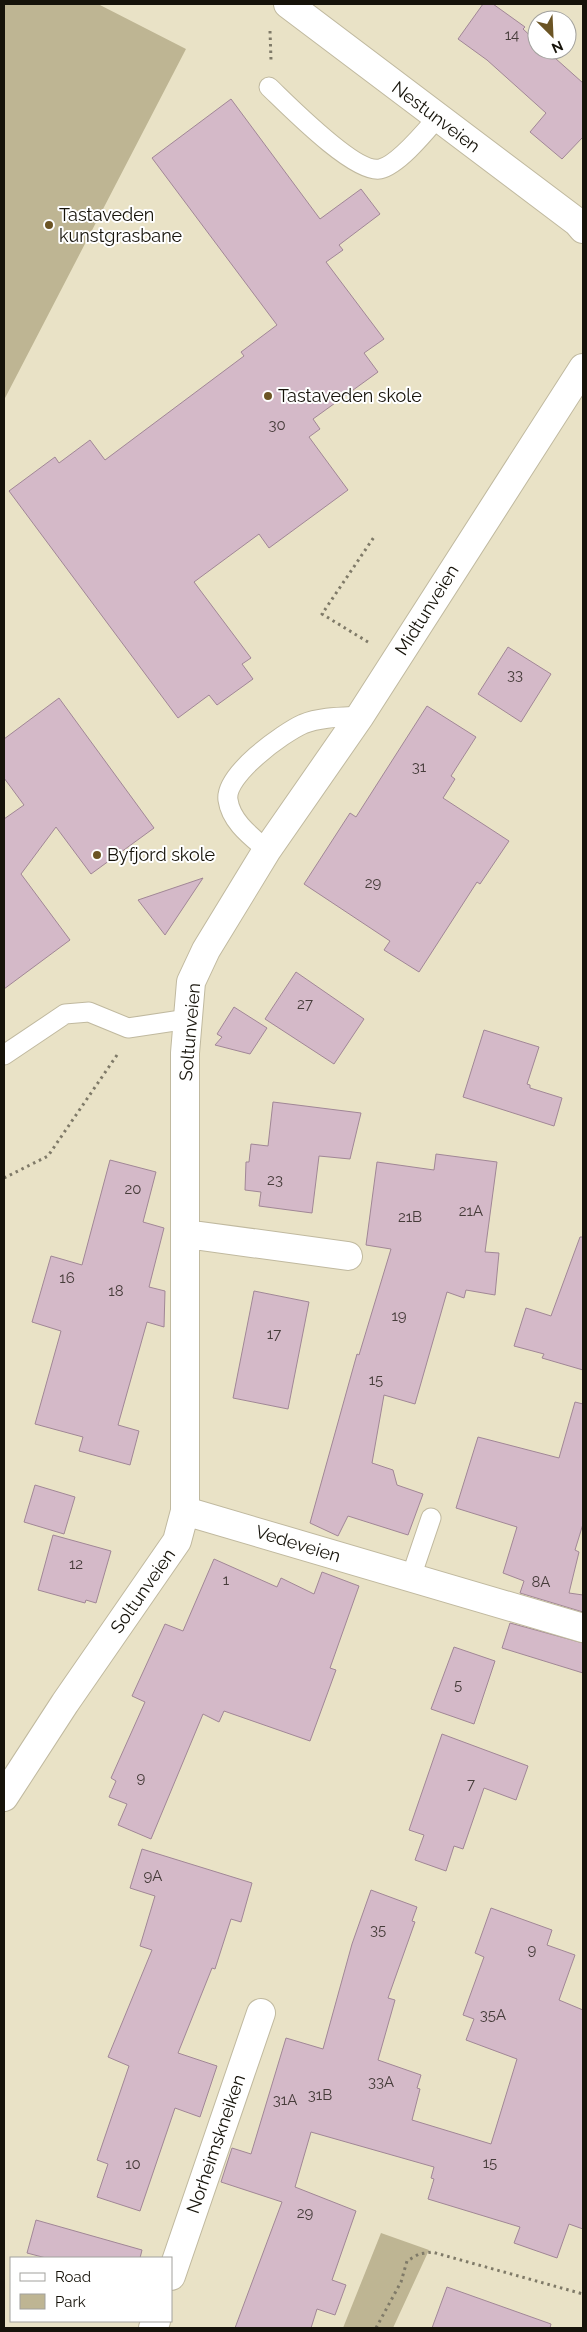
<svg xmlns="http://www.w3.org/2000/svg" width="587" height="2332" viewBox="0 0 587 2332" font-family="Raleway,sans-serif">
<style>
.green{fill:#beb593}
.building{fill:#d4b9c8;stroke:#a18796}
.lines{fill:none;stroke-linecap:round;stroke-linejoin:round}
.service-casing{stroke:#c0b99f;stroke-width:21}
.minor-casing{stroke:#c0b99f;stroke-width:30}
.path{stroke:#7f7a68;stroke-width:3;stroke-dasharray:2.5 4;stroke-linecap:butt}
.service{stroke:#fff;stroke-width:19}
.minor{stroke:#fff;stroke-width:28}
.poi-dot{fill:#6b5424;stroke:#fff;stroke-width:2}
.labels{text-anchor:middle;stroke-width:4;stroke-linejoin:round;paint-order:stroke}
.number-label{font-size:15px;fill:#463c3a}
.street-label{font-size:18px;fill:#16130a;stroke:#fff}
.poi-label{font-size:18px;fill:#16130a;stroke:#fff;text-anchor:start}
</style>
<rect width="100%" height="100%" fill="#e9e2c6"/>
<path class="green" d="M4 4H98L186 49 4 400Z
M381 2233 429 2250 393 2328H343Z"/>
<path class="building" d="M483 4H493L525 27 523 29 537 42V50H546L583 83V137L562 159 530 132 546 113 487 60 458 39Z
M231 99 320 219 361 189 380 214 339 245 343 250 326 262 384 339 364 353 378 372 313 419 320 429 309 437 348 490 269 548 259 534 194 582 251 658 242 664 253 679 217 705 209 695 178 718 9 491 55 457 59 463 90 440 105 460 244 356 241 352 277 325 152 158Z
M508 647 551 674 521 722 478 694Z
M59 698 154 828 91 874 56 827 21 874 70 940 4 989V819L24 805 4 778V739Z
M427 706 476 737 451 776 455 779 443 798 509 841 480 884 477 882 419 972 384 950 390 941 304 884 350 813 356 817Z
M203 878 165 935 138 900Z
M296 972 364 1019 334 1064 265 1019Z
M234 1007 267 1028 250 1054 215 1045 222 1037 217 1034Z
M484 1030 539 1047 527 1084 530 1085V1088L562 1098 554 1126 463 1097Z
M273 1102 361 1113 350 1159 319 1156 312 1213 259 1206 261 1192 245 1190 246 1162H249L251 1144 268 1146Z
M436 1154 497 1162 485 1252 499 1253 495 1295 466 1290 464 1298 447 1292 415 1404 384 1395 372 1463 393 1470 397 1485 423 1494 408 1535 348 1516 338 1536 310 1523 357 1354 359 1355 391 1249 366 1245 377 1162 434 1170Z
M110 1160 156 1172 143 1222 164 1228 149 1287 165 1291 164 1327 147 1322 118 1425 139 1431 130 1465 79 1451 83 1437 35 1424 61 1331 32 1322 51 1256 82 1265Z
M580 1237H583V1370L542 1358 544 1354 514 1346 526 1308 551 1316Z
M254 1291 309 1302 288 1409 233 1398Z
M575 1402 583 1404V1524L575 1550 579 1552 569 1593 583 1595V1612L520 1593 524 1581 503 1573 517 1527 456 1508 478 1437 559 1458Z
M35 1485 75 1497 64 1534 24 1522Z
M53 1535 111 1551 96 1603 86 1600 85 1603 38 1590Z
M214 1559 277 1587 281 1578 314 1594 322 1572 359 1586 330 1668 336 1670 310 1741 224 1711 219 1722 203 1714 151 1839 118 1825 127 1804 109 1797 116 1781 111 1778 145 1702 132 1696 165 1624 183 1631Z
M510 1623 583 1643V1673L502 1648Z
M454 1647 495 1661 474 1724 431 1709Z
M442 1734 528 1766 516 1800 484 1788 463 1849 454 1846 446 1871 415 1860 424 1835 409 1830Z
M142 1849 252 1883 241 1922 231 1919 215 1969 212 1968 178 2053 217 2066 200 2117 175 2108 140 2211 97 2197 108 2164 97 2160 129 2066 108 2057 152 1950 140 1946 155 1896 130 1888Z
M371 1890 417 1907 412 1921 415 1922 388 1998 395 2000 378 2060 421 2075 417 2088 420 2089 412 2120 491 2144 517 2059 466 2040 474 2019 463 2015 484 1957 475 1953 491 1908 552 1930 547 1945 575 1955 559 2000 583 2010V2229L569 2224 557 2258 514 2243 520 2227 428 2199 434 2179 431 2178 434 2167 311 2132 295 2187 356 2211 332 2280 346 2285 335 2315 317 2309 311 2328H235L282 2202 221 2182 232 2148 251 2154 286 2038 323 2049 352 1944Z
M36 2220 142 2250 140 2258H46L27 2253Z
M447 2287 551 2324 550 2328H432Z"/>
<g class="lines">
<g class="service-casing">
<path id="service" d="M269 87C288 105 355 174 380 169 398 165 425 132 437 118
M267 850C252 837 231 822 228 800 224 775 283 733 303 724 320 717 342 717 360 716
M4 1055 65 1014 89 1012 128 1028 188 1019
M411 1577 431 1518"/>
</g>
<g class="minor-casing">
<path id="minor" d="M288 4 577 222 583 229
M186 1234 348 1256
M185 1511 583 1628
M4 1797 65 1703 177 1541 185 1511V1053L191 982 206 950 267 850 360 716 583 368
M171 2276 261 2013
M153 2328 156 2321"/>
</g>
<path class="path" d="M270 31 271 60
M368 642 322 614 374 537
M4 1178 48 1156 117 1055
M376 2328 401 2282 407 2261 419 2254 432 2252 583 2294"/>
<use href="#service" class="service"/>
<use href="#minor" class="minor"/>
</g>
<g class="poi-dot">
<circle cx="49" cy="225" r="5"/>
<circle cx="268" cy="396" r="5"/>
<circle cx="97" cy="855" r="5"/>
</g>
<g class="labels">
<g class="number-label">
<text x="512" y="40">14</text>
<text x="277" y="430">30</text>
<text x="515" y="680">33</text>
<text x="419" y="772">31</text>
<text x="373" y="888">29</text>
<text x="305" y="1009">27</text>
<text x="275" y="1185">23</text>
<text x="133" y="1194">20</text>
<text x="471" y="1216">21A</text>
<text x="410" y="1222">21B</text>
<text x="67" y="1283">16</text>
<text x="116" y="1296">18</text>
<text x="399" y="1321">19</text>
<text x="274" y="1339">17</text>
<text x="376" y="1385">15</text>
<text x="76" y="1569">12</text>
<text x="226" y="1585">1</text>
<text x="541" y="1587">8A</text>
<text x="458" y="1690">5</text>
<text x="141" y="1783">9</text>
<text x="471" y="1789">7</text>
<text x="153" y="1881">9A</text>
<text x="378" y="1935">35</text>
<text x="532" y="1955">9</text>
<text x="493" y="2020">35A</text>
<text x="381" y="2087">33A</text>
<text x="320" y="2100">31B</text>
<text x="285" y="2105">31A</text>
<text x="490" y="2168">15</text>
<text x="133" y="2169">10</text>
<text x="305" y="2218">29</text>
</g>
<g class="street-label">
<text transform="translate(436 117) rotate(37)" y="6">Nestunveien</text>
<text transform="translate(427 610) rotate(-58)" y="6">Midtunveien</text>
<text transform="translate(190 1032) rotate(-85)" y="6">Soltunveien</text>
<text transform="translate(298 1544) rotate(17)" y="6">Vedeveien</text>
<text transform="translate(143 1591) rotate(-55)" y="6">Soltunveien</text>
<text transform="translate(216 2144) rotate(-71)" y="6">Norheimskneiken</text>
</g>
<g class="poi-label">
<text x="59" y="221">Tastaveden<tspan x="59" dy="21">kunstgrasbane</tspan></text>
<text x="278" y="402">Tastaveden skole</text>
<text x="107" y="861">Byfjord skole</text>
</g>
</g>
<rect width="587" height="2332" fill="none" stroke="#16130a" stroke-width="10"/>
<rect x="10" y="2257" width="162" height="65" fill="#ffffff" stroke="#a2a19d"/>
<rect x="20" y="2273" width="25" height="8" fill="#ffffff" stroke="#a2a19d"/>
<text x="55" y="2282" font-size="15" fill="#16130a">Road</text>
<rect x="20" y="2294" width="25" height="15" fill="#beb593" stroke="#a2a19d"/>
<text x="55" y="2307" font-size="15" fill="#16130a">Park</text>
<g transform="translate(552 35) rotate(156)"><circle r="24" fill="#ffffff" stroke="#a2a19d"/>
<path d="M0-4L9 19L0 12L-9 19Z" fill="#6b5424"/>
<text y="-8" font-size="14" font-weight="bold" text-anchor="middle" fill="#16130a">N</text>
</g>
</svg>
